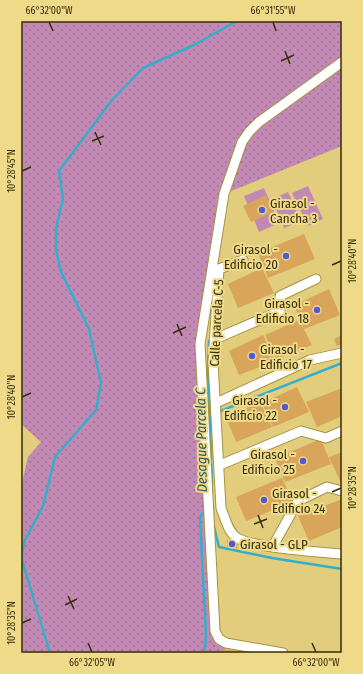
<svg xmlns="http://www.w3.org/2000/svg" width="363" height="674" viewBox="0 0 363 674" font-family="'Fira Sans Condensed',sans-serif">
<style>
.green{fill:url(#green-dots)}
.pitch{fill:#c389b5}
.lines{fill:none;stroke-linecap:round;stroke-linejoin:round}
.stream{stroke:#34afc9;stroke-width:2.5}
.building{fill:#d8a55a}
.minor-casing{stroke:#a79341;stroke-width:11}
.minor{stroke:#fff;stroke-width:9}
.ticks{fill:none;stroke:#362d0a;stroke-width:1.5}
.poi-dot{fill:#525ad0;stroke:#efda89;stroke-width:1.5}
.labels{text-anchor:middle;stroke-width:4;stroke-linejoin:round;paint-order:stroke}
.poi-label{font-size:13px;fill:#362d0a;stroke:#efda89;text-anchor:start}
.street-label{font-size:13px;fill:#362d0a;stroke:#efda89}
.water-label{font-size:14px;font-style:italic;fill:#275864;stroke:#efda89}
.neatline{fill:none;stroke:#362d0a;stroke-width:1.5}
.ticks-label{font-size:10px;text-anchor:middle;fill:#362d0a}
</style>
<defs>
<pattern id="green-dots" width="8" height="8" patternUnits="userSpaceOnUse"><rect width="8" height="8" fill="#c389b5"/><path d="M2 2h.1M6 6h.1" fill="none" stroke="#9f7091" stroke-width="1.8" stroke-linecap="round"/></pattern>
</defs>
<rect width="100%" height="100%" fill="#e2cd7c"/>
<path class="green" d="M21 21H342V146L224 194 213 257 204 351 214 605 226 653H21V487L28 457 41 442 21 424Z"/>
<path class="pitch" d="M308 186 323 219 308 226 292 193Z
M264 188 279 223 259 232 244 196Z
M288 192 301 221 284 228 272 199Z"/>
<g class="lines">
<path class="stream" d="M209 341 208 368 212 485
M218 412 342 363
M214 527 219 547 272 558 342 569
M50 653 22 560V552L25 540 43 506 55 457 96 410 101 383 89 329 61 272 56 250V228L63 199 59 171 112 100 143 68 194 45 237 21
M204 653 206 637 200 517 206 510"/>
</g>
<path class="building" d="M266 195 273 212 251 222 243 206Z
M304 234 315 259 268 278 258 253Z
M262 268 274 293 238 308 228 284Z
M329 289 340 315 304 329 294 305Z
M299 320 312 345 276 359 265 335Z
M263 335 275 361 239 375 229 351Z
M342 335V344L337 346 334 339Z
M297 387 309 412 273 427 262 403Z
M342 388V416L317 427 306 402Z
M260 402 272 427 236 442 226 417Z
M321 439 331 464 285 482 275 458Z
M342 452V480L340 481 329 457Z
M282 478 293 502 246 521 236 497Z
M342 499V527L309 541 298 516Z
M227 540 238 542 237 548 227 546Z
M223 649 251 652V653H225Z"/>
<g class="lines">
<g class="minor-casing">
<path id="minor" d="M243 260 219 269 213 362 221 508C225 518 228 532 237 538 254 548 319 552 342 554
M215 339 280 311V296L316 279
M216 403 310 360 342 353
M220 465 301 431 326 438 342 431
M273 546 298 501 327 487 342 491
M283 653 226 643 219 639 215 631 200 344 224 194 242 142 249 132 259 122 342 62"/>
</g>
<use href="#minor" class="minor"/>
</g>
<path class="ticks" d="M49 22 53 31M273 22 276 31M285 51 290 64M281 61 294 55M95 132 101 145M92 141 104 136M22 171 31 167M332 265 341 261M177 324 182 336M173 333 186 327M22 397 31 393M332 492 341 488M258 515 263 528M254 524 267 519M68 596 74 609M65 605 77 599M22 623 31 619M88 643 92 652M312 643 316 652"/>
<g class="poi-dot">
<circle cx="262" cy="210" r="4"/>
<circle cx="286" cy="256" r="4"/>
<circle cx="317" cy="310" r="4"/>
<circle cx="252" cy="356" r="4"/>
<circle cx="285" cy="407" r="4"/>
<circle cx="303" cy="461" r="4"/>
<circle cx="264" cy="500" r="4"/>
<circle cx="232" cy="544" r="4"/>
</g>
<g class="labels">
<g class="poi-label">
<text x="270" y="208">Girasol -<tspan x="270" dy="15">Cancha 3</tspan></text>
<text x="278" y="254" text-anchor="end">Girasol -<tspan x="278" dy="15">Edificio 20</tspan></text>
<text x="309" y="308" text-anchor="end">Girasol -<tspan x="309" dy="15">Edificio 18</tspan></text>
<text x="260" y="354">Girasol -<tspan x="260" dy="15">Edificio 17</tspan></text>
<text x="277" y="405" text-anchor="end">Girasol -<tspan x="277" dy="15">Edificio 22</tspan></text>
<text x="295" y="459" text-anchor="end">Girasol -<tspan x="295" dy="15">Edificio 25</tspan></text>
<text x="272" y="498">Girasol -<tspan x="272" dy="15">Edificio 24</tspan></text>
<text x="240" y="549">Girasol - GLP</text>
</g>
<g class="street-label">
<text transform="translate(216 323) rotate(-87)" y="5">Calle parcela C-5</text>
</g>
<g class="water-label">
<text transform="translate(201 440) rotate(-91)" y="5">Desague Parcela C</text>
</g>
</g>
<rect width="363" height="674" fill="none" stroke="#efda89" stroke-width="44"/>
<rect x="22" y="22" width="319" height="630" class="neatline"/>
<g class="ticks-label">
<text x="49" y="14">66°32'00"W</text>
<text x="273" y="14">66°31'55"W</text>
<text transform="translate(11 171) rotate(-90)" y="4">10°28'45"N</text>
<text transform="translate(352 261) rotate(-90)" y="4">10°28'40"N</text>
<text transform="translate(11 397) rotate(-90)" y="4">10°28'40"N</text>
<text transform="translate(352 488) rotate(-90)" y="4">10°28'35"N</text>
<text transform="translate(11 623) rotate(-90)" y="4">10°28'35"N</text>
<text x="92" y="666">66°32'05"W</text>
<text x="316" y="666">66°32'00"W</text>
</g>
</svg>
